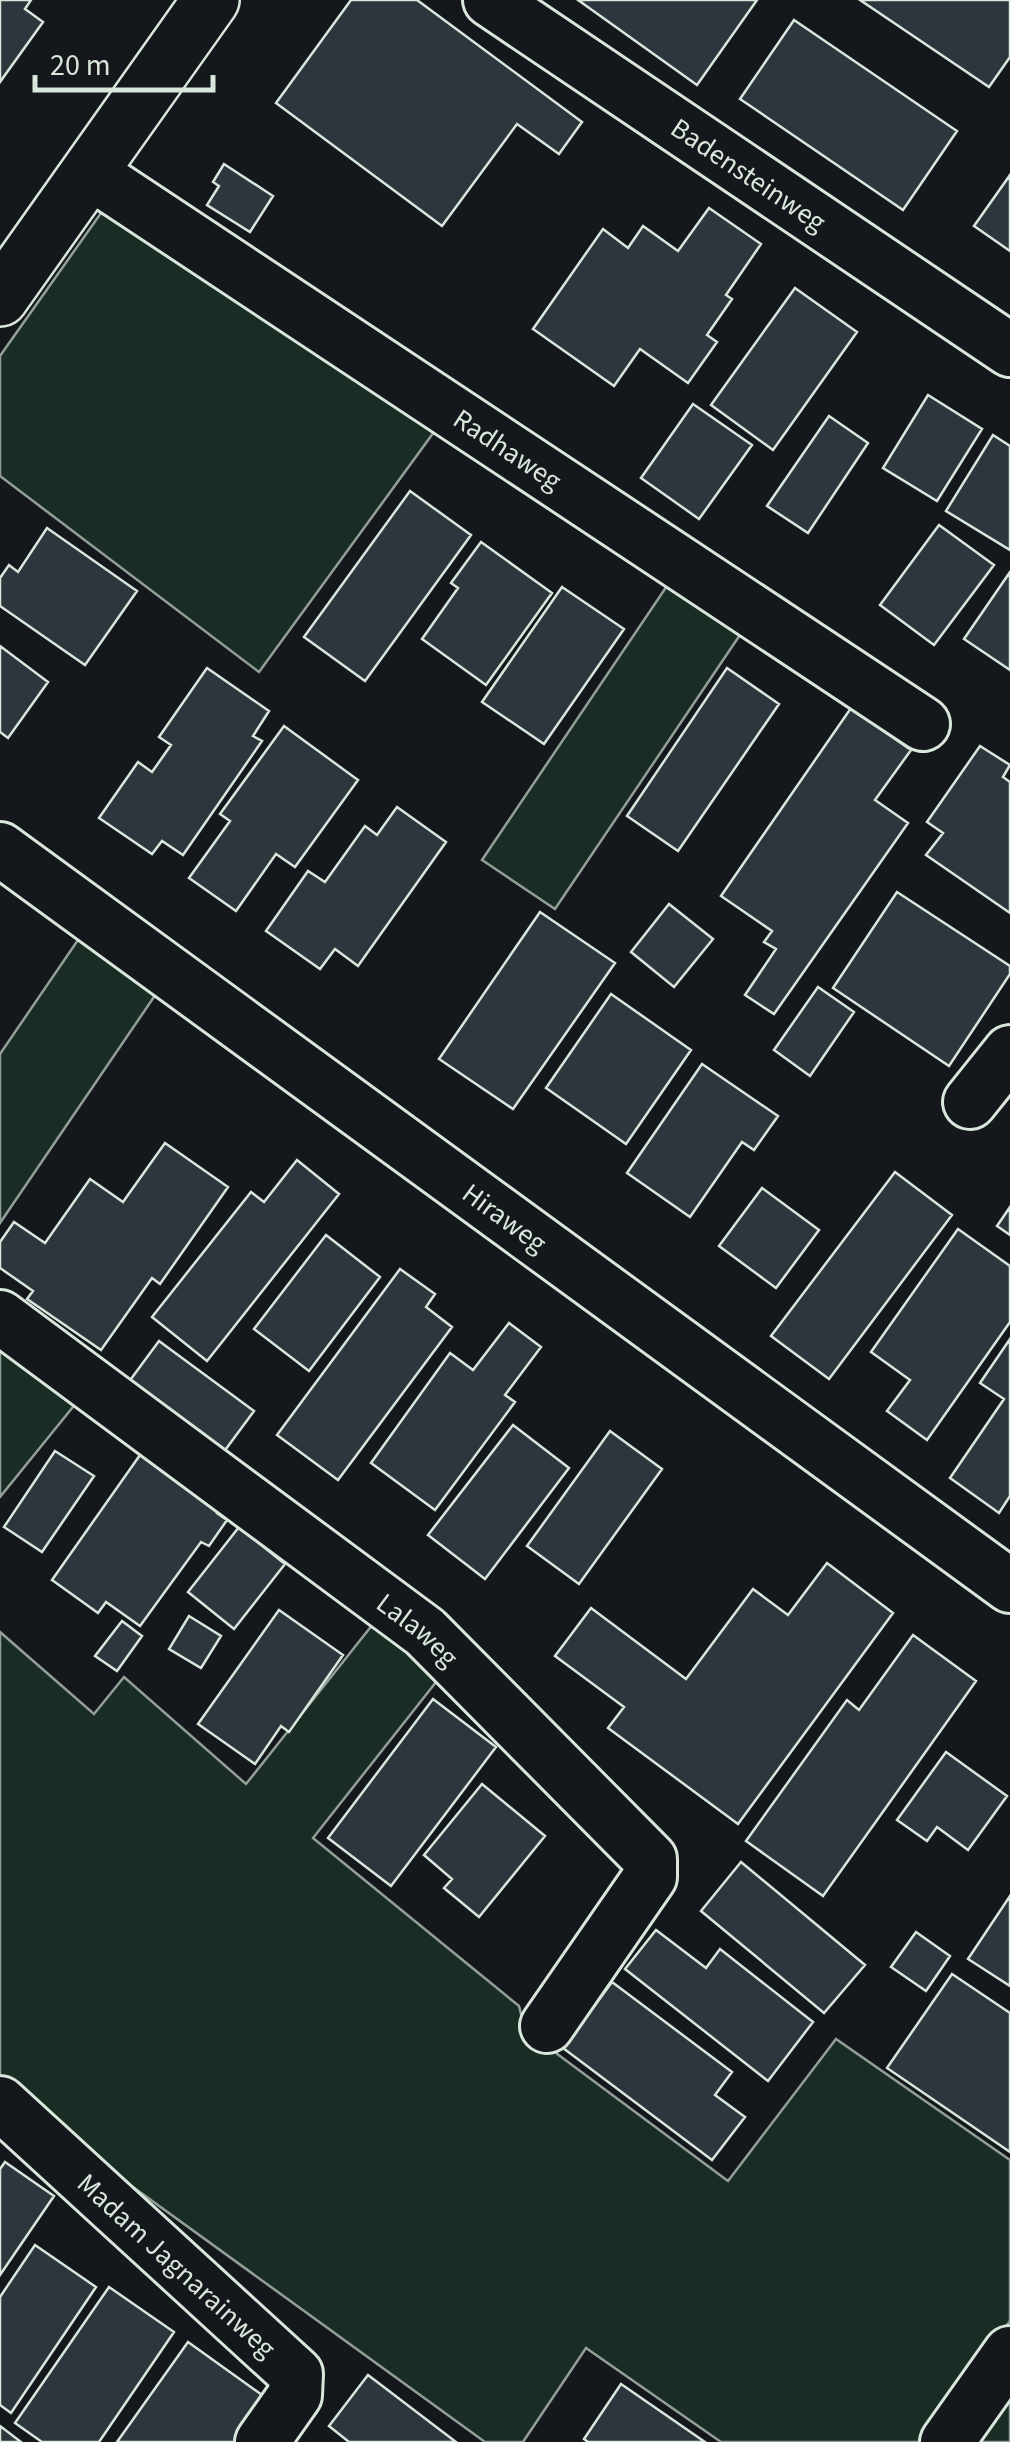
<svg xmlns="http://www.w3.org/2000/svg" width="1010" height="2442" viewBox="0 0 1010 2442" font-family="'Source Sans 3',sans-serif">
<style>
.green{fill:#1a2d24;stroke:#939e99;stroke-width:2.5}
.building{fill:#2c363c;stroke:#d8e6dc;stroke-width:2.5}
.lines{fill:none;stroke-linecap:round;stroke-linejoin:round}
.street-casing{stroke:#d8e6dc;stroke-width:58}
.secondary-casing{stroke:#d8e6dc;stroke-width:60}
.street{stroke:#14181c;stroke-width:52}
.secondary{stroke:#14181c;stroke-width:55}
.labels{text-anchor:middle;stroke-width:8;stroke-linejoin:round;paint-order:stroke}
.street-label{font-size:28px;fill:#d8e6dc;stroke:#14181c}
</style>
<rect width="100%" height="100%" fill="#14181c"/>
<path class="green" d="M101 213 202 262 442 421 259 672 0 476V356Z
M673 577 746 626 555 909 482 860Z
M80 937 158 991 0 1223V1054Z
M0 1335 81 1397 0 1497Z
M377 1619 444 1672 313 1838 519 2006 525 2030 728 2181 836 2039 1010 2160V2321L922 2442H721L586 2348 523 2442H485L86 2153 0 2078V1632L94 1714 124 1677 246 1784Z
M1010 2387V2442H970Z"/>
<path class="building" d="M0 0H31L25 9 43 22 0 82Z
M351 0H417L582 122 559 154 517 124 442 226 276 103Z
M578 0H757L697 85Z
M860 0H1010V57L989 87Z
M794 20 957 131 903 210 740 99Z
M224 164 273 196 250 232 207 205 219 186 213 182Z
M1010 175V251L974 226Z
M709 208 761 244 726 295 732 299 707 335 717 342 688 383 640 349 614 386 533 329 603 229 628 248 643 226 678 251Z
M795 288 857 332 773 450 711 405Z
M928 395 982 429 937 501 883 468Z
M693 404 752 445 699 519 641 478Z
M829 416 868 443 808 533 767 506Z
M993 435 1010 446V550L946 511Z
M410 491 471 535 365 681 304 637Z
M939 525 994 565 934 645 880 605Z
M47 528 137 591 85 665 0 606V578L9 565 18 572Z
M481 542 552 593 486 685 422 639 458 588 451 583Z
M1010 572V670L964 639Z
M562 587 624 629 544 744 482 702Z
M0 646 48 682 8 738 0 732Z
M207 668 269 711 253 736 262 741 183 855 162 841 152 854 99 818 138 762 152 772 171 745 159 737Z
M727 668 779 704 678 851 627 816Z
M851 708 911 750 875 800 908 823 774 1014 745 995 776 949 764 942 772 931 721 896Z
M284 726 358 780 295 867 276 854 236 911 189 878 230 821 220 814Z
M980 746 1010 765 1003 777 1010 782V913L926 855 943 833 927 822Z
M397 807 446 842 358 966 335 949 320 969 266 931 308 871 325 882 365 826 377 835Z
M897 892 1010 966V974L949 1066 833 988Z
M669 904 713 939 674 987 631 952Z
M540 912 615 963 513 1109 439 1059Z
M818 987 854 1012 810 1076 774 1050Z
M611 994 691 1050 626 1144 546 1088Z
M702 1064 778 1116 754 1150 742 1142 690 1217 627 1173Z
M165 1143 228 1187 160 1284 152 1278 101 1350 27 1299 33 1291 0 1268V1242L14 1222 45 1243 90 1179 123 1202Z
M297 1160 339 1194 207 1361 152 1317 251 1192 264 1202Z
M895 1172 952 1215 829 1379 771 1336Z
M762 1188 819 1230 776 1288 719 1246Z
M1010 1207V1235L997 1226Z
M958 1229 1010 1266V1322L927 1440 887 1411 910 1380 871 1352Z
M326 1235 380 1277 309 1371 254 1329Z
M400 1269 435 1294 426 1307 452 1327 338 1480 277 1435Z
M509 1323 541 1347 505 1395 515 1402 435 1510 371 1463 450 1353 473 1370Z
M1010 1339V1496L999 1513 950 1478 1004 1399 980 1383Z
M159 1341 254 1411 223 1453 128 1383Z
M513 1425 569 1468 485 1579 428 1535Z
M610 1431 662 1469 579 1584 527 1546Z
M55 1451 94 1476 42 1552 4 1527Z
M140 1455 178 1483 183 1476 222 1504 217 1513 227 1520 209 1546 201 1542 140 1626 106 1602 98 1613 52 1580Z
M239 1527 285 1564 234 1629 188 1592Z
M827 1563 893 1613 738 1824 608 1728 624 1707 555 1656 591 1608 686 1679 753 1589 788 1615Z
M279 1610 343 1655 289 1732 281 1726 255 1764 198 1724Z
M189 1616 221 1636 201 1668 169 1649Z
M122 1621 142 1636 117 1671 95 1656Z
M913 1635 976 1681 823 1896 746 1841 847 1700 859 1710Z
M433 1699 496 1747 391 1886 328 1838Z
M946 1752 1007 1796 968 1850 937 1827 927 1841 897 1820Z
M482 1784 545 1836 479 1917 444 1888 452 1879 424 1855Z
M741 1862 865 1965 824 2013 701 1911Z
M1010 1896V1986L968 1959Z
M656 1930 706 1968 720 1949 813 2022 768 2081 625 1969Z
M916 1932 950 1956 926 1991 891 1967Z
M952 1974 1010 2013V2152L887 2068Z
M612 1982 732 2072 715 2095 745 2117 712 2160 563 2048Z
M5 2162 54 2196 0 2275V2169Z
M35 2245 96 2287 11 2413 0 2405V2297Z
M109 2287 174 2332 99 2442H42L15 2423Z
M188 2342 269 2400 239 2442H117Z
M368 2375 456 2442H349L329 2426Z
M621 2384 705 2442H588L584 2439Z
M0 2426 21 2442H0Z"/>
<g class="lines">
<g class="street-casing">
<g id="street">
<path id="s1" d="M490 0 1010 350"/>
<path id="s2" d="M91 173 923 724"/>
<path id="s3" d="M0 849 1010 1586"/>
<path d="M970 1102 1010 1052"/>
<path id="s4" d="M0 1317 425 1632 650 1859V1877L547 2026"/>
<path id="s5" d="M0 2103 296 2374 295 2395 262 2442"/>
<path d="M947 2442 1010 2353"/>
</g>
</g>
<g class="secondary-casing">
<path id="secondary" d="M0 298 211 0"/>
</g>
<use href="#street" class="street"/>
<use href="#secondary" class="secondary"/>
</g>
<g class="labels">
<g class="street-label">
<text dy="10" stroke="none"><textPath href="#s1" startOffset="312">Badensteinweg</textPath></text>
<text dy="10" stroke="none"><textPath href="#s2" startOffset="500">Radhaweg</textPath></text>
<text dy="10" stroke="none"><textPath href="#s3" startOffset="625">Hiraweg</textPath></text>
<text dy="10" stroke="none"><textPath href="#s4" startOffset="522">Lalaweg</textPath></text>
<text dy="10" stroke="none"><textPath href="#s5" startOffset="240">Madam Jagnarainweg</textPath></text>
</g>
</g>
<path d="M35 75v15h178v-15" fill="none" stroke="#d8e6dc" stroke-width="5"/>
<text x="50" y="75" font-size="30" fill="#d8e6dc" stroke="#14181c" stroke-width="8" paint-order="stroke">20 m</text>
</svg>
